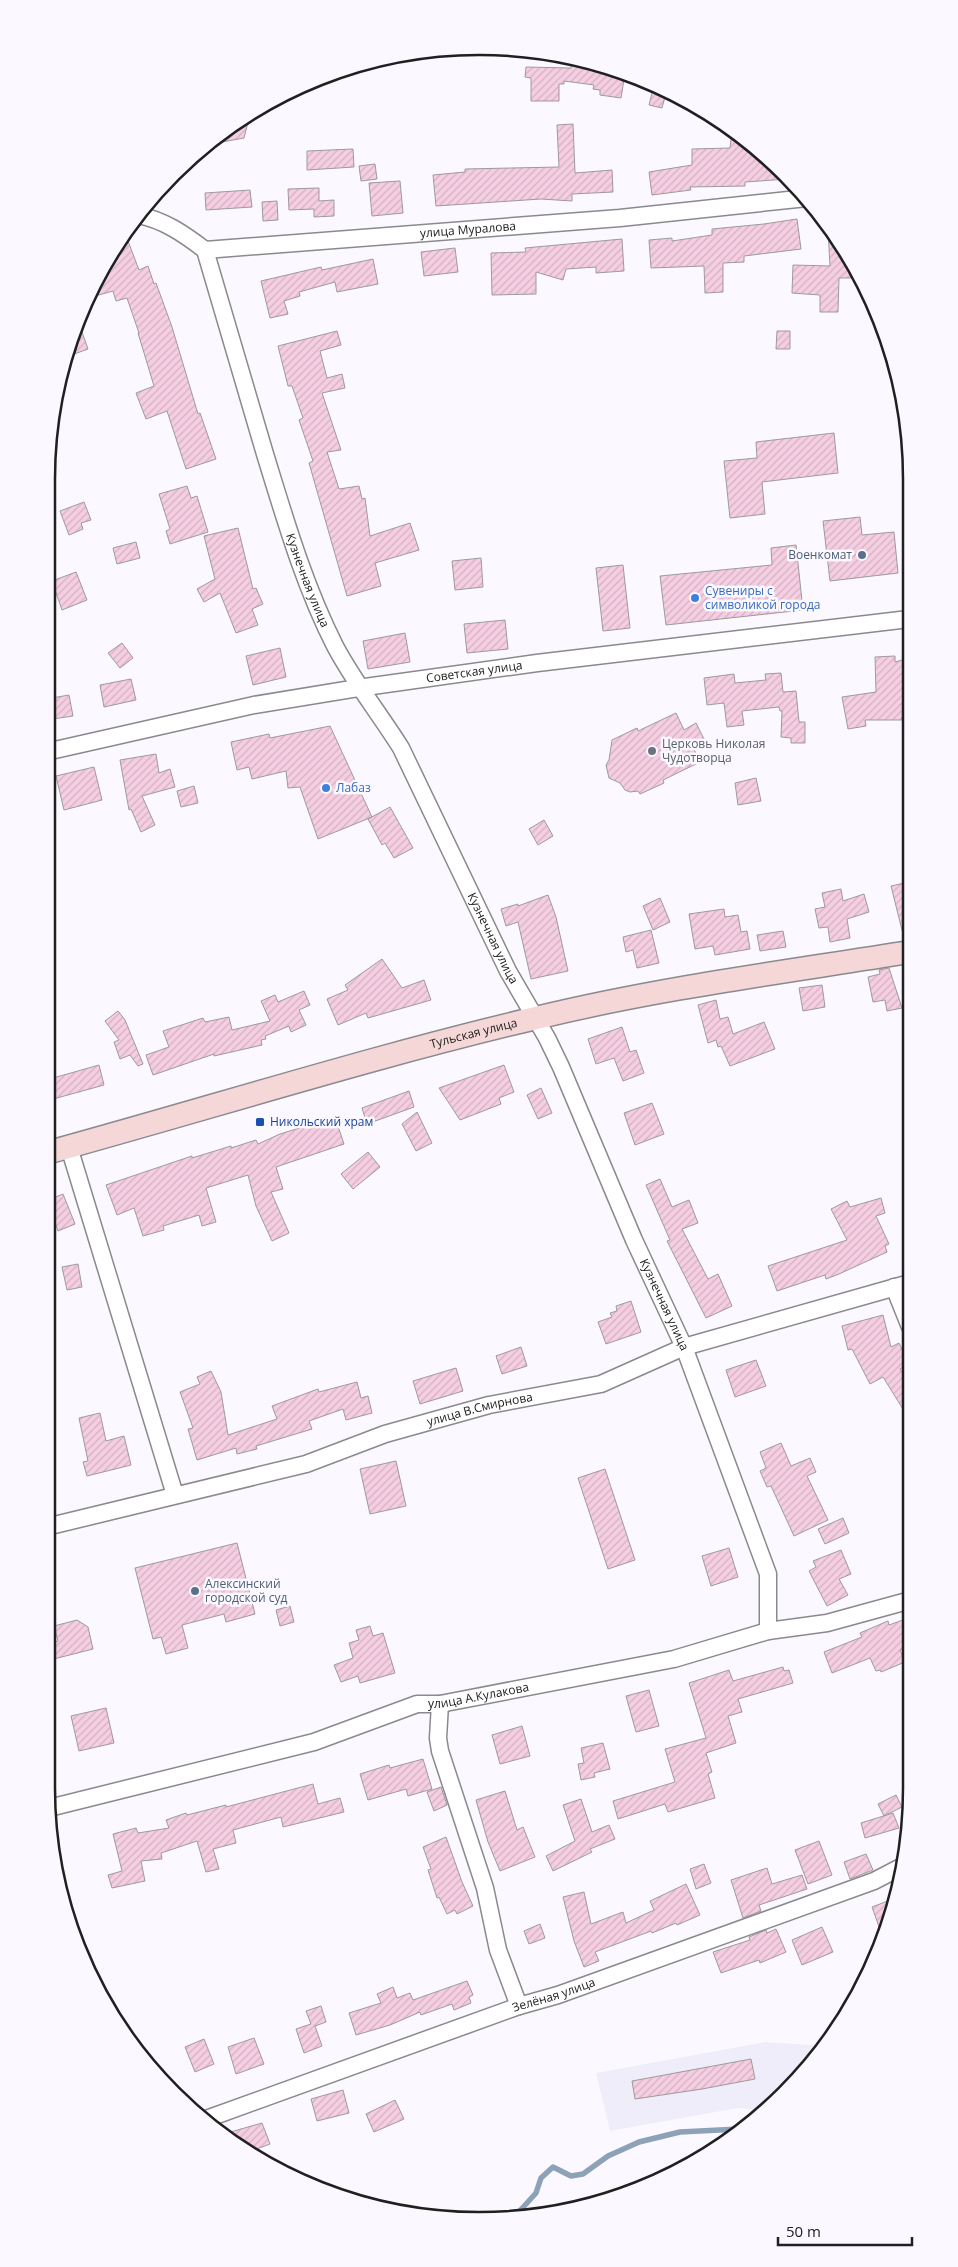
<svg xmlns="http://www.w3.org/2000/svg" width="958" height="2267" viewBox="0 0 958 2267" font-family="'Open Sans',sans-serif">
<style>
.built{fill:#f0edfa}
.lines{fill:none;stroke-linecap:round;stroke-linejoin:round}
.stream{stroke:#8ea2b7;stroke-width:5.5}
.building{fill:url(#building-hatch);stroke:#9f999c}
.street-casing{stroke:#8a898e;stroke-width:19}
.secondary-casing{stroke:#8a898e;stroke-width:25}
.street{stroke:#fff;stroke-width:16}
.secondary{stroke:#f4d7d6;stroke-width:22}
.service-dot{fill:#5c6f8a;stroke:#fbf9ff;stroke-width:2}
.shop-dot{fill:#3f7fe0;stroke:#fbf9ff;stroke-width:2}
.worship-dot{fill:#6b7280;stroke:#fbf9ff;stroke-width:2}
.transit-dot{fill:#1a4fb4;stroke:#fbf9ff;stroke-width:2}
.labels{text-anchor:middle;stroke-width:5;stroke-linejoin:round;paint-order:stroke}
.street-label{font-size:12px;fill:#202021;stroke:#fbf9ff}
.service-label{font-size:12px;fill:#4e5e75;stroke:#fbf9ff;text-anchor:end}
.shop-label{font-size:12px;fill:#366cbe;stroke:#fbf9ff;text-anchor:start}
.worship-label{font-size:12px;fill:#5b616d;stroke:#fbf9ff;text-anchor:start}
.transit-label{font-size:12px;fill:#164399;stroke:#fbf9ff;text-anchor:start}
.rim{fill:none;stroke:#202021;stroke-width:2.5}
</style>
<defs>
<pattern id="building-hatch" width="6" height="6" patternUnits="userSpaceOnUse" patternTransform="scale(1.25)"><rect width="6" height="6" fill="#f5cee2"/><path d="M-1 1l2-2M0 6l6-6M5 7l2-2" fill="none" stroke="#d2b1c2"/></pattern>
</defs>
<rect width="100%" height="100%" fill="#fbf9ff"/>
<path class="built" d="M765 2042 825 2046 822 2052 759 2110 738 2108 610 2131 596 2073Z"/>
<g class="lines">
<path class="stream" d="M517 2214 536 2193 541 2178 553 2167 571 2176 583 2174 608 2156 639 2142 680 2132 739 2129"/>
</g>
<path class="building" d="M572 61 590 63H593V66L619 70 625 73 621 98 600 95V90L593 89 594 85 564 81V84H559V101H531V78L525 77 526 67 571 68Z
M653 89 666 93 662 108 649 105Z
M250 114 244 138 206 145 215 136Z
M573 124 575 173 612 170 613 192 572 194V201L541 199 436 206 433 175 465 172V169L559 167 557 125Z
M732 131 788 179 745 182V186L690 187 691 190 652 195 649 172 692 165V149L730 148Z
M353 149 354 167 307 170V151Z
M375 164 377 179 361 181 359 166Z
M400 181 403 213 372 216 369 183Z
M319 188V201L334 200V216L314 217V209L289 210 288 189Z
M250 190 252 207 206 210 205 193Z
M277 201 278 220 263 221 262 202Z
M797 219 801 249 744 256V262L723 263V292L705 293 704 266 651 268 649 240 672 238V241L712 235V229L764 224Z
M828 229 861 278H839L838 312H820V295L792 293 793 265 830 266Z
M125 233 139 270 148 266 154 284 156 283 172 327 198 414 200 413 216 459 186 469 167 411 146 419 136 393 154 386 138 333H139L127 298 116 301 113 291 88 298 104 263Z
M622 239 624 271 596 273V267L566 269 563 280 536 272V294L492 295 491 253 526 252 525 248Z
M455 248 458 272 424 276 421 252Z
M373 259 378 284 337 292 335 282 299 292 300 296 284 301 288 314 270 318 261 281 321 267 322 270Z
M337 331 341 345 320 351 327 378 342 374 345 388 322 393 341 450 327 452 339 489 359 486 362 499 365 498 370 536 410 523 419 550 375 563 381 586 347 596 309 463 313 461 299 420 303 418 292 386H288L278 346Z
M777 331H790V349H776Z
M82 332 88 349 66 357 71 336Z
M834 433 838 473 762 482 765 514 730 518 724 461 757 458 756 442Z
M187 486 191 498 197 496 208 532 170 544 166 531 170 529 159 494Z
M84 502 91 520 81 523 83 529 69 535 60 511Z
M860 517 862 535 894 532 898 573 830 581 823 521Z
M238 528 253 589 256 588 263 604 252 609 258 625 236 633 220 593 204 602 197 589 215 579 204 536Z
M136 542 140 558 117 564 113 548Z
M796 545 803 610 666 625 660 576 772 565 771 548Z
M481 558 483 587 455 590 452 561Z
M623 565 630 628 603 631 596 568Z
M76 572 87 600 62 610 52 581Z
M505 620 508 649 467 653 464 624Z
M405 633 410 662 368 669 363 641Z
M122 643 133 658 120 668 108 653Z
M280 648 286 677 253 685 246 656Z
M895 656V662L909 658V716L902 717V720H865L866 726 848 729 842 697 876 692 875 657Z
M781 673 783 692 796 691 799 722H805V743H791V738L781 737 782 711H780L779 707 742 711 744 725 727 727 724 703 707 705 704 678 734 674 735 683 766 680 765 674Z
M131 679 136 700 104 707 100 685Z
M69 695 73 716 46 720V699Z
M676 713 684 730 696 723 705 741 693 747 700 762 663 780 664 783 640 794 638 791 630 792 625 790 620 783 609 778 606 765 609 760 612 740 637 728 638 731Z
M330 726 372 817 318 839 300 787 288 788 286 771 252 779 249 767 237 770 231 742 269 734 270 738Z
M156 754 159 773 170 769 175 787 142 796 155 825 141 832 131 809 129 810 120 760Z
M94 767 102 800 64 810 56 776Z
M756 778 761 801 738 805 735 783Z
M194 786 198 803 181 807 177 791Z
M390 807 413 848 394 858 385 843 382 845 368 819Z
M544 820 553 836 538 845 529 829Z
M909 882V938H904L891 886Z
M841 889 843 901 864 894 869 912 847 919 850 938 830 942 828 927 819 928 815 909 825 907 822 893Z
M548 895 556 917 568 971 531 979 518 922 506 926 501 909 518 904V906Z
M660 898 670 922 653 930 643 906Z
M724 909 725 917 738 915 741 932 747 931 750 949 715 955 713 946 695 949 689 914Z
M651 930 659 963 637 968 633 950 626 952 623 937Z
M783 931 786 947 760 951 757 935Z
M382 959 402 988 424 980 431 1000 368 1018 366 1013 338 1025 327 999 348 990 345 985Z
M889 968 902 1008 887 1011 885 1000 873 1002 868 977 880 974 879 970Z
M822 985 825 1007 803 1011 799 988Z
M304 991 310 1005 299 1010 306 1025 291 1032 289 1026 265 1036 266 1039 261 1040 262 1045 214 1056V1054L153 1075 146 1055 169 1047 163 1031 203 1018 205 1022 229 1017 232 1030 270 1021 261 1001 275 995 278 1002Z
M716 1000 720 1019 728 1017 733 1034 764 1022 775 1049 730 1066 721 1046 718 1047 716 1040 708 1043 698 1005Z
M118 1011 125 1020 143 1064 138 1066 130 1055 120 1059 114 1042 119 1040 105 1021Z
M622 1027 630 1052 636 1050 644 1073 623 1081 614 1058 596 1064 588 1039Z
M99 1065 104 1085 46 1101V1080Z
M504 1065 514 1092 499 1098 501 1104 460 1120 439 1088Z
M541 1088 552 1113 538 1119 527 1095Z
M409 1091 414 1107 367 1124 362 1108Z
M652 1103 664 1134 635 1145 624 1113Z
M417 1112 432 1143 416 1151 402 1124Z
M335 1117 344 1144 276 1167 283 1189 271 1192 289 1233 272 1241 256 1206 248 1175 206 1188 216 1222 202 1226 199 1215 163 1226 164 1230 143 1236 134 1208 117 1215 106 1185 192 1156V1158L231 1146V1148L256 1140 258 1144 280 1134Z
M368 1152 380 1167 353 1189 341 1174Z
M660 1179 672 1207 689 1200 698 1223 682 1229 708 1279 718 1274 732 1306 706 1318 667 1241 670 1240 646 1185Z
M63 1194 75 1224 58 1231 54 1220 46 1222V1201Z
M881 1198 885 1213 876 1216 889 1244 885 1246 887 1252 839 1274 826 1279 825 1275 777 1291 768 1266 847 1240 831 1209 847 1201 850 1207Z
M78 1264 82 1287 67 1290 62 1267Z
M631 1301 641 1332 606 1344 598 1322 612 1317 610 1313 617 1311 616 1306Z
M883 1315 891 1347 899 1343 909 1364 900 1369 911 1385V1422L883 1377 870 1384 852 1349 848 1350 842 1326Z
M521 1347 527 1366 502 1374 496 1356Z
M756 1360 766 1386 735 1397 726 1370Z
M456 1368 463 1391 420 1404 413 1381Z
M211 1371 221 1392 228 1435 277 1419 272 1406 318 1389 319 1392 357 1382 361 1398 368 1396 372 1413 346 1420 343 1409 309 1421 312 1429 256 1446 257 1449 237 1454 236 1448 197 1460 188 1429 193 1428 180 1392 200 1384 197 1377Z
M100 1413 106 1441 124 1436 131 1465 87 1476 83 1462 88 1461 79 1418Z
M781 1443 791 1466 810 1458 816 1472 807 1476 828 1520 794 1536 771 1486 767 1487 760 1471 766 1468 760 1452Z
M396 1461 406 1506 370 1514 360 1469Z
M605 1469 635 1560 608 1569 578 1478Z
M843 1518 849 1533 825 1544 818 1529Z
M237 1543 255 1614 226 1622 224 1614 182 1625 188 1648 166 1654 161 1637 153 1639 135 1568Z
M729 1548 738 1577 711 1586 702 1556Z
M841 1550 851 1574 839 1579 848 1595 827 1606 809 1571 816 1567 813 1561Z
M290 1606 294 1622 280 1626 276 1610Z
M911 1617V1645L900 1650 905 1662 881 1672 880 1670 876 1671 870 1658 832 1673 824 1652 862 1637 860 1633 888 1621 889 1625Z
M77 1620 88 1627 93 1649 46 1661V1645L58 1641 54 1626Z
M370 1626 373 1636 383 1633 395 1673 360 1683 358 1676 341 1682 334 1665 353 1658 349 1643 359 1640 356 1630Z
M783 1667 784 1671 789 1670 793 1683 738 1699 742 1712 728 1716 736 1743 706 1753 712 1772 708 1774 715 1798 668 1812 665 1804 618 1819 613 1801 675 1782 665 1749 706 1738 689 1683 729 1670 733 1681Z
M649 1690 659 1726 636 1732 626 1696Z
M106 1708 114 1743 79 1751 71 1716Z
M522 1726 530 1756 500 1764 492 1735Z
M603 1743 610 1769 594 1773 595 1777 581 1780 578 1764 584 1763 581 1748Z
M423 1759 432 1789 408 1796 406 1789 368 1800 360 1774 389 1765 390 1768Z
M313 1784 318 1804 340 1798 344 1812 283 1827 281 1817 233 1830 236 1843 213 1849 219 1869 206 1872 197 1841 161 1853 162 1859 141 1861 145 1881 112 1888 108 1875 122 1871 113 1834 136 1828 138 1833 169 1828 166 1820 186 1813 187 1815 226 1805V1807Z
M441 1787 447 1805 434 1811 427 1792Z
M505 1791 517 1830 523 1827 535 1857 500 1871 488 1842 476 1800Z
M896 1795 902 1807 884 1816 878 1804Z
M581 1799 592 1832 609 1825 615 1839 590 1849 592 1852 553 1871 546 1856 575 1841 563 1805Z
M893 1813 899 1828 865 1838 861 1823Z
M446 1837 462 1882 473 1906 457 1914 455 1910 447 1914 439 1897 437 1898 428 1870 431 1869 423 1847Z
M819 1841 832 1875 808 1884 795 1850Z
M866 1854 873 1870 850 1879 844 1862Z
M704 1864 711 1883 696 1889 690 1869Z
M767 1868 772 1884 802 1875 807 1889 759 1905 761 1911 743 1918 731 1880Z
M686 1884 700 1915 677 1925 676 1923 652 1933 651 1931 595 1952 599 1961 584 1967 574 1941 563 1897 584 1892 591 1924 623 1912 626 1923 654 1910 650 1901Z
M893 1899 889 1927 883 1938 872 1907Z
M540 1924 545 1938 529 1944 524 1931Z
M822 1927 833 1952 802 1965 792 1940Z
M776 1929 786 1952 760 1963 759 1960 721 1973 713 1952 750 1940 749 1937 766 1930 767 1933Z
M467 1981 473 1995 469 1997 471 2003 454 2010 452 2004 421 2015 420 2012 390 2025 356 2035 349 2013 381 2003 377 1994 393 1987 397 1998 410 1993 413 2000Z
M321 2006 326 2022 315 2026 322 2046 304 2053 296 2029 311 2024 306 2011Z
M254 2038 264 2064 236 2074 228 2047Z
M204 2039 214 2064 195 2072 185 2047Z
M751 2059 755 2079 702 2089 635 2099 632 2081Z
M343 2090 349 2113 317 2121 311 2099Z
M395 2100 404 2119 374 2132 366 2114Z
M262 2123 270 2144 254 2150 256 2157 227 2133Z"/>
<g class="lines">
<g class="street-casing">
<g id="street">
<path id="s1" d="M138 215C164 220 184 234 205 250L620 218 807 198"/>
<path id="s2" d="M205 250C225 318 245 386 265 454 285 519 304 585 335 646 354 682 379 713 401 748L508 971 547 1038 561 1067 634 1240 684 1347 768 1574V1631"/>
<path id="s3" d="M46 752 254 705 358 688 537 663 909 619"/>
<path d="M69 1147 175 1495"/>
<path d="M894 1287 910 1327"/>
<path id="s4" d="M46 1527 306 1464 385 1434 489 1405 601 1384 684 1347 910 1283"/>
<path d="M440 1704 438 1738 440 1751 485 1888 498 1950 519 2006"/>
<path id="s5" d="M49 1808 314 1742 417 1704H440L674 1659 768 1631 827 1623 911 1600"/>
<path id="s6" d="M209 2118 519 2006 558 1995 874 1881 899 1868"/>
</g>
</g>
<g class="secondary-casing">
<g id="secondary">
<path id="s7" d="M46 1153C210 1108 371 1057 536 1018 659 988 785 972 909 952"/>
</g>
</g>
<use href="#street" class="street"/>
<use href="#secondary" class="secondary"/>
</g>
<g class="service-dot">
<circle cx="862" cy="555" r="5"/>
<circle cx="195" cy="1591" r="5"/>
</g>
<g class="shop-dot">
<circle cx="695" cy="598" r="5"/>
<circle cx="326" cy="788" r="5"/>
</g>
<circle class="worship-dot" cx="652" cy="751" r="5"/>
<rect class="transit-dot" x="255" y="1117" width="10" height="10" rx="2.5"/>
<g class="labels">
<g class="street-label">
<text dy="4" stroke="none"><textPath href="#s1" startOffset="340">улица Муралова</textPath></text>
<text dy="4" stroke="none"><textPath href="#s2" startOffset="346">Кузнечная улица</textPath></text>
<text dy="4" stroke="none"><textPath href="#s3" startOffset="436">Советская улица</textPath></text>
<text dy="4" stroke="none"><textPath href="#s2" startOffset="750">Кузнечная улица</textPath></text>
<text dy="4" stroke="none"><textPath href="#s7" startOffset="444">Тульская улица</textPath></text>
<text dy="4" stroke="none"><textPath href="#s2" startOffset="1155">Кузнечная улица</textPath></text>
<text dy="4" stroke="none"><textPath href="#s4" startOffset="450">улица В.Смирнова</textPath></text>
<text dy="4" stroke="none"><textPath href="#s5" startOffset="445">улица А.Кулакова</textPath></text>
<text dy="4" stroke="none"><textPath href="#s6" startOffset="366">Зелёная улица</textPath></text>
</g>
<g class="service-label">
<text x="852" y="559">Военкомат</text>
<text x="205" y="1588" text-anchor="start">Алексинский<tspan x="205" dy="14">городской суд</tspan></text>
</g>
<g class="shop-label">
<text x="705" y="595">Сувениры с<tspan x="705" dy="14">символикой города</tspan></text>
<text x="336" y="792">Лабаз</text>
</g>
<g class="worship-label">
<text x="662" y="748">Церковь Николая<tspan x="662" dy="14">Чудотворца</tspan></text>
</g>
<g class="transit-label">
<text x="270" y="1126">Никольский храм</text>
</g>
</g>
<path d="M0 0H958V2267H0ZM479 55H479A424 424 0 0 1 903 479V1788A424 424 0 0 1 479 2212H479A424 424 0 0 1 55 1788V479A424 424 0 0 1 479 55Z" fill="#fbf9ff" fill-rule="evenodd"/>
<path class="rim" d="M479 55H479A424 424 0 0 1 903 479V1788A424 424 0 0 1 479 2212H479A424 424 0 0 1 55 1788V479A424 424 0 0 1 479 55Z"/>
<path d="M778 2237v8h134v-8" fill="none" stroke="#202021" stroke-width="2.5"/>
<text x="786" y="2237" font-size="15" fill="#202021" stroke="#fbf9ff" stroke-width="4" paint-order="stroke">50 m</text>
</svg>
